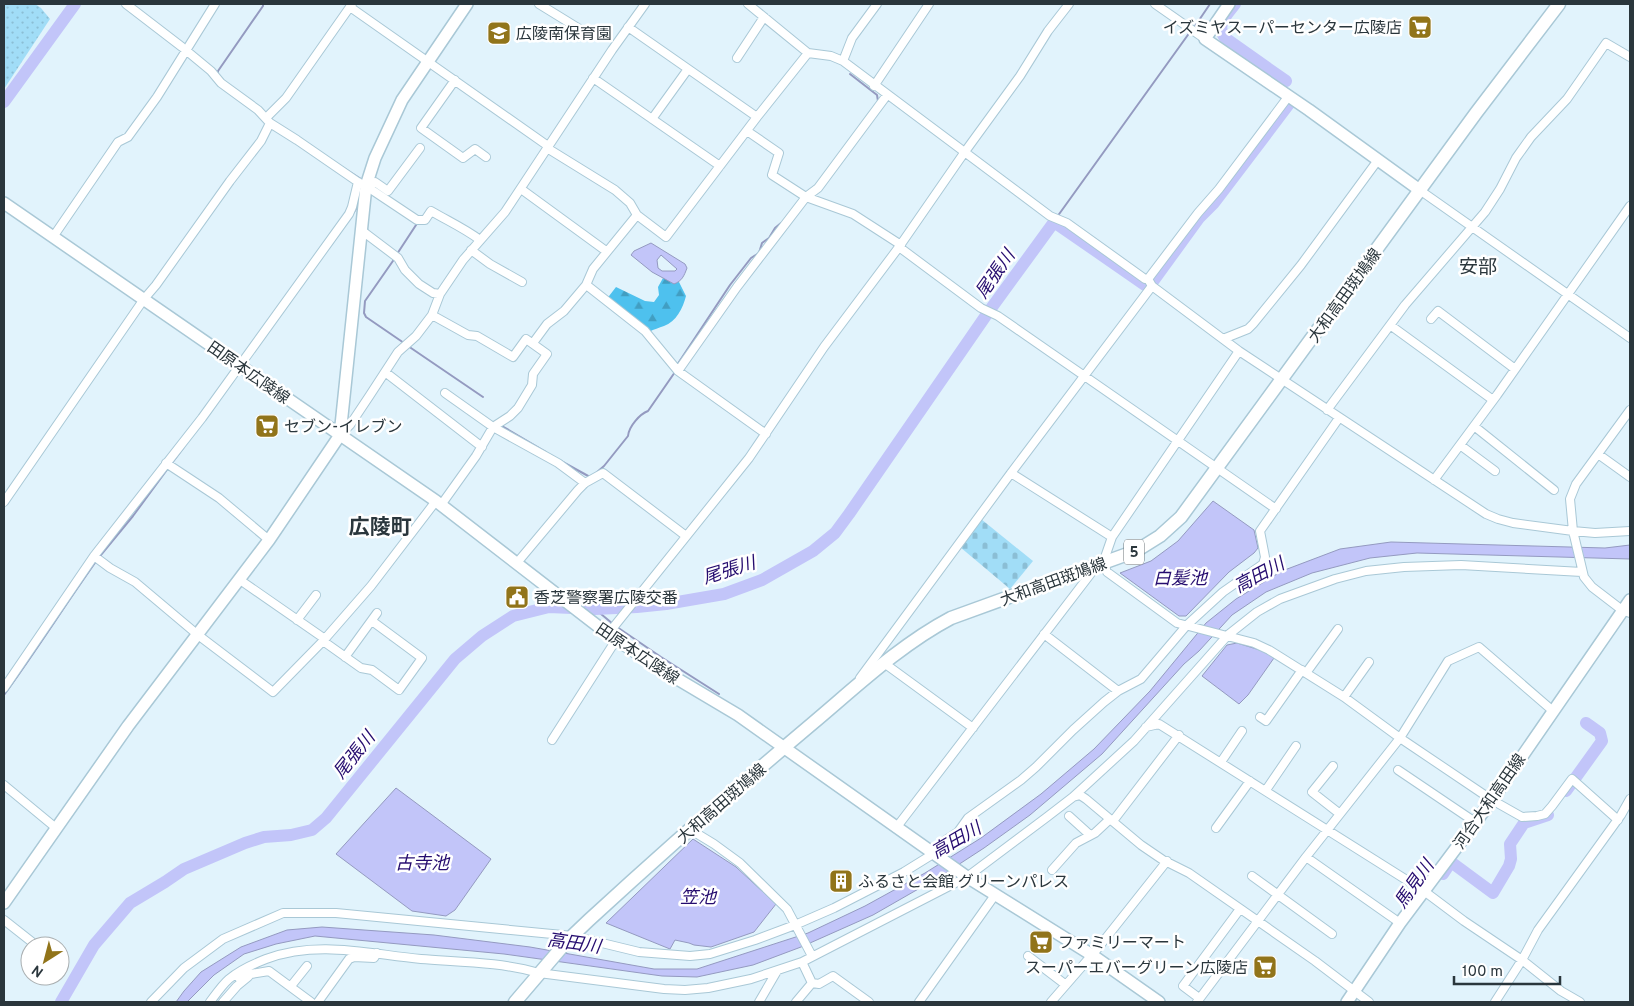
<svg xmlns="http://www.w3.org/2000/svg" width="1634" height="1006" viewBox="0 0 1634 1006" font-family="Overpass,'Noto Sans JP',sans-serif">
<style>
.grass{fill:url(#grass-dots)}
.forest{fill:url(#forest-firs)}
.cemetery{fill:url(#cemetery-stones)}
.water{fill:#c2c5f9;stroke:#949ac0;fill-rule:evenodd}
.lines{fill:none;stroke-linecap:round;stroke-linejoin:round}
.stream{stroke:#949ac0;stroke-width:2}
.river{stroke:#c2c5f9;stroke-width:12}
.street-casing{stroke:#a9c8d6;stroke-width:10}
.secondary-casing{stroke:#a9c8d6;stroke-width:14}
.primary-casing{stroke:#a9c8d6;stroke-width:15}
.street{stroke:#fff;stroke-width:8}
.secondary{stroke:#fff;stroke-width:11}
.primary{stroke:#fff;stroke-width:12}
.labels{text-anchor:middle;stroke-width:5;stroke-linejoin:round;paint-order:stroke}
.shield{fill:#fff;stroke:#6a7276;stroke-width:1}
.shield-label{font-size:15px;font-weight:bold;fill:#2a363c}
.poi-label{font-size:16px;fill:#2a363c;stroke:#fff;text-anchor:start}
.street-label{font-size:16px;fill:#2a363c;stroke:#fff}
.water-label{font-size:18px;font-style:italic;fill:#250c6f;stroke:#fff}
.quarter-label{font-size:19px;fill:#2a363c;stroke:#fff}
.district-label{font-size:21px;font-weight:bold;fill:#2a363c;stroke:#fff}
</style>
<defs>
<pattern id="grass-dots" width="8" height="8" patternUnits="userSpaceOnUse" patternTransform="scale(1.25)"><rect width="8" height="8" fill="#a1ddf7"/><path d="M2 2h.1M6 6h.1" fill="none" stroke="#8bbed5" stroke-width="1.8" stroke-linecap="round"/></pattern>
<pattern id="forest-firs" width="22" height="20" patternUnits="userSpaceOnUse" patternTransform="scale(1.25)"><rect width="22" height="20" fill="#4ec1ee"/><path d="M5 1l3.5 6h-7zM16 11l3.5 6h-7z" fill="#419ec2"/></pattern>
<pattern id="cemetery-stones" width="16" height="16" patternUnits="userSpaceOnUse" patternTransform="scale(1.25)"><rect width="16" height="16" fill="#a1ddf7"/><path d="M2 7V4a2 2 0 0 1 4 0v3zM10 15v-3a2 2 0 0 1 4 0v3z" fill="#8bbed5"/></pattern>
</defs>
<rect width="100%" height="100%" fill="#e1f3fc"/>
<path class="grass" d="M4 4H35L41 8 50 19 4 89Z"/>
<path class="forest" d="M663 278 674 283 679 282 686 296C683 308 676 322 664 326 659 328 654 329 649 332L606 300 616 287 645 301 654 302 659 295 658 287Z"/>
<path class="cemetery" d="M981 519 1033 561 1010 589 960 547Z"/>
<path class="water" d="M651 243 685 264 687 268C684 276 682 281 674 284L652 272 631 255 634 251ZM661 255 677 269 675 271H662L658 268 657 260Z
M1213 501 1254 530 1258 548 1254 553 1229 572 1186 616H1179L1120 573 1151 561 1178 541Z
M1391 542 1605 548 1630 545V559L1417 553 1370 558 1312 573 1266 592 1232 615 1199 651 1184 664 1102 754 1030 815 984 848 941 876 873 915 801 947 753 965 697 977 662 976 504 954 315 936 276 944 244 954 214 975 187 1002H176L184 991 201 972 241 947 287 930 322 927 434 935 530 947 654 969H697L808 933 865 906 925 873 981 838 1041 794 1094 749 1150 691 1206 623 1236 599 1282 571 1340 549Z
M1237 643 1263 651 1274 658 1248 695 1239 704 1202 676 1227 645Z
M396 788 491 859 455 910 446 916 412 911 336 854Z
M693 839 736 867 776 904 754 932 711 947 694 945 689 943 675 940 670 949 606 923Z"/>
<g class="lines">
<path class="stream" d="M1193 29 1210 4
M850 74 877 95 878 101
M218 75V71L263 6V4
M339 165 361 179 360 181
M1057 217 1190 32
M331 245 356 209 358 195
M397 254 418 222
M395 258 365 301 364 313 366 317 404 343
M408 346 483 397
M677 365 730 285 751 258 759 253 762 243 769 238 775 228 781 223
M502 426 546 452
M561 461 590 477
M172 463 184 447
M596 473 604 466 628 436C629 426 640 414 648 411L675 372
M100 556 133 516 169 467
M595 609 613 624
M617 627 661 657 719 694
M4 695C36 651 65 605 97 560"/>
<path class="river" d="M1235 4C1227 15 1215 25 1225 38L1286 81
M4 102 75 4
M1566 791 1602 741 1600 733 1586 723
M1443 874 1451 862 1493 893 1509 866 1511 859 1510 844 1524 823 1548 815
M61 1002 94 945 130 903 165 882 184 869 245 843 264 837 291 835 312 830 326 818 455 659 482 636 513 616 549 607 595 609 637 607 666 604 724 594 762 580 813 551 835 533 849 514 987 314 1054 222 1145 285 1154 280 1199 218 1214 203 1289 104"/>
<g class="street-casing">
<path id="street" d="M126 4 182 47 211 71 221 83 258 110 270 123 297 140 358 182 366 186 417 220H425L431 211C448 221 464 228 480 240
M539 4 578 28
M748 4 808 53 831 56 843 61 1050 216 1067 223 1145 279H1148L1152 286 1239 351 1486 514 1498 519 1513 523 1573 531 1595 533 1630 531
M1155 4 1205 39
M350 7 548 146
M628 27 757 117
M737 58 764 17
M843 61 852 38 877 4
M593 78 720 166
M455 80 421 128 463 158 475 149 486 157
M874 86 929 4
M266 118 286 98 352 4
M652 119 688 69
M747 131 779 153 772 175 806 197 853 214 901 245
M547 148 615 190 630 203 637 215 666 237 757 117 808 53
M366 186 375 182 388 191 420 148
M521 189 606 251
M1421 191 1630 338
M361 230 398 258 405 270 419 284 433 293 440 294
M53 237 118 142 128 137 157 97 215 4
M899 247 981 308 998 316 1276 509
M471 250 490 264 522 282
M1148 279 1198 213 1219 189 1288 97
M589 287 645 331 678 371 766 434
M432 315 468 335 477 336 513 357 526 339 547 354 533 374 532 385 518 408 510 416 493 427 476 456 441 505
M1431 319 1438 311 1515 369
M1390 325 1493 400
M1223 339 1248 329 1253 324 1301 265 1378 160
M533 343 547 324 564 311 586 285 593 269 637 215
M1239 351 1112 537 1103 563 1107 572 1177 623 1254 643 1269 650 1344 697 1400 738 1492 800 1522 817 1537 816 1545 814 1552 806 1572 779 1618 820
M678 371 737 287 806 197 818 188 887 95
M385 372 482 447
M445 393 493 427 558 463 585 483
M1327 410 1405 305 1485 212 1500 189 1516 158 1531 137 1567 99 1606 43 1630 57
M1630 410 1576 484 1570 499 1573 531 1584 577 1592 587 1622 610 1630 613
M1474 426 1554 490
M340 435 350 425 370 395 398 352 416 336 432 315 440 294 463 260 505 212 612 50 645 4
M1460 445 1495 471
M1598 454 1630 477
M166 463 219 498 269 540
M1011 473 1112 537
M1434 480 1497 395 1630 206
M4 502 144 299 156 285 230 181 261 141 270 123
M94 556 110 568 135 582 198 635 273 692 323 641 371 586 436 501
M516 564 578 490 585 483 603 473 686 536
M240 580 325 639
M297 620 316 595
M608 634 749 458 824 347 899 247 964 153 1020 76 1048 31 1069 4
M1044 634 1118 691
M323 641 361 668 372 670 399 690 422 658 372 621
M345 657 377 613
M884 663 973 728
M1306 673 1338 629
M860 678 1011 473 1152 286
M4 688 94 556 202 418 349 214 352 207 358 182
M1344 697 1369 662
M1260 717 1266 721 1302 670
M1146 727 1159 724 1424 891 1464 921 1522 960 1561 991 1580 1002
M552 740 616 640
M1221 762 1242 731
M1333 766 1312 792 1340 814
M1398 770 1475 822
M4 785 56 828
M1266 790 1296 746
M1073 797 1080 795 1086 799 1141 845 1163 860 1189 873 1315 961 1369 1002
M1069 816 1090 835
M1113 821 1179 735
M896 828 1095 568
M1216 828 1250 781
M691 830 714 844 740 863 787 909 812 956
M1306 857 1400 923
M1052 870 1076 843 1095 833 1110 819
M1252 876 1332 934
M4 920 37 946
M1028 956 1066 985
M802 962 812 983
M239 978 246 973 251 974 269 971 311 1002
M812 983 819 984 833 976 869 1002
M291 986 307 966
M1199 998 1183 986 1240 909
M151 1002 184 968 223 939 283 913H336L573 936 639 952 690 956 710 954 755 940 795 925 834 908 904 872 933 854 946 840 958 832 968 818 1021 780 1036 767 1073 730 1104 702 1118 691 1141 679 1187 625 1223 592 1263 564 1265 557 1260 531 1339 418
M210 1002C216 994 222 985 229 979 240 970 253 964 266 959 318 940 368 954 421 959 460 962 501 962 539 973L664 989 685 990 708 988 751 979 802 962 967 877 1047 817 1073 797 1134 741 1228 635 1257 612 1280 599 1335 579 1366 571 1404 567 1461 565 1582 572
M223 1002 237 986 248 977
M318 1002 349 959 354 957 374 958 377 953
M759 1002 777 971
M796 1002 812 983
M919 1002 995 895
M1051 1002 1098 948 1167 861
M1197 1002 1306 857 1400 738 1448 661 1479 647 1553 711
M1495 1002 1522 960 1538 930 1621 815 1630 799"/>
</g>
<g class="secondary-casing">
<path id="secondary" d="M1229 4 1205 39 1309 110 1421 191
M4 203 436 501 608 634 664 671 738 715 967 877 1092 955 1159 1002
M4 903 128 726 269 540 340 435 366 186 375 158 402 100 467 4
M1347 1002 1400 923 1492 800 1630 600"/>
</g>
<g class="primary-casing">
<path id="primary" d="M515 1002 568 940 589 920C662 853 737 787 813 723 857 686 900 645 951 618L1136 551 1160 536 1181 517 1476 113 1559 4"/>
</g>
<use href="#street" class="street"/>
<use href="#secondary" class="secondary"/>
<use href="#primary" class="primary"/>
</g>
<defs>
<g id="supermarket-square" transform="scale(1.25)"><rect x="-9" y="-9" width="18" height="18" rx="4" fill="#91741a" stroke="#fff"/><path d="M-6-5.5h2.5l.6 2H6L4.5 2H-2.5L-4.4-4H-6ZM-1.5 3.2a1.3 1.3 0 1 0 .1 0ZM3 3.2a1.3 1.3 0 1 0 .1 0Z" fill="#fff"/></g>
<g id="school-square" transform="scale(1.25)"><rect x="-9" y="-9" width="18" height="18" rx="4" fill="#91741a" stroke="#fff"/><path d="M0-5L7-2L0 1L-7-2ZM-4 1L0 2.5L4 1V4Q0 6-4 4Z" fill="#fff"/></g>
<g id="civic-square" transform="scale(1.25)"><rect x="-9" y="-9" width="18" height="18" rx="4" fill="#91741a" stroke="#fff"/><path d="M-.6-6.5H3V-4.5H.6V-3L4-1V1h2V6H-6V1h2V-1L-.6-3ZM-1.2 2.5V6h2.4V2.5Z" fill="#fff"/></g>
<g id="building-square" transform="scale(1.25)"><rect x="-9" y="-9" width="18" height="18" rx="4" fill="#91741a" stroke="#fff"/><path d="M-4-6H4V6H1V3H-1V6H-4ZM-2.5-4.3h1.7v1.8h-1.7ZM.8-4.3h1.7v1.8H.8ZM-2.5-1h1.7V.8h-1.7ZM.8-1h1.7V.8H.8Z" fill="#fff"/></g>
</defs>
<g fill-rule="evenodd">
<use href="#supermarket-square" x="1420" y="27"/>
<use href="#school-square" x="499" y="33"/>
<use href="#supermarket-square" x="267" y="426"/>
<use href="#civic-square" x="517" y="597"/>
<use href="#building-square" x="841" y="881"/>
<use href="#supermarket-square" x="1041" y="942"/>
<use href="#supermarket-square" x="1265" y="967"/>
</g>
<g class="labels">
<rect class="shield" x="1124" y="539.5" width="20" height="25" rx="4"/>
<g class="shield-label">
<text x="1134" y="557">5</text>
</g>
<g class="poi-label">
<text x="1402" y="33" text-anchor="end">イズミヤスーパーセンター広陵店</text>
<text x="516" y="39">広陵南保育園</text>
<text x="284" y="432">セブン-イレブン</text>
<text x="534" y="603">香芝警察署広陵交番</text>
<text x="858" y="887">ふるさと会館 グリーンパレス</text>
<text x="1058" y="948">ファミリーマート</text>
<text x="1248" y="973" text-anchor="end">スーパーエバーグリーン広陵店</text>
</g>
<g class="street-label">
<text transform="translate(1344 295) rotate(-54)" y="6">大和高田斑鳩線</text>
<text transform="translate(249 372) rotate(35)" y="6">田原本広陵線</text>
<text transform="translate(1053 581) rotate(-20)" y="6">大和高田斑鳩線</text>
<text transform="translate(638 653) rotate(34)" y="6">田原本広陵線</text>
<text transform="translate(1489 801) rotate(-55)" y="6">河合大和高田線</text>
<text transform="translate(721 803) rotate(-41)" y="6">大和高田斑鳩線</text>
</g>
<g class="water-label">
<text transform="translate(995 274) rotate(-55)" y="6">尾張川</text>
<text transform="translate(729 570) rotate(-17)" y="6">尾張川</text>
<text transform="translate(1259 575) rotate(-28)" y="6">高田川</text>
<text x="1180" y="584">白髪池</text>
<text transform="translate(354 755) rotate(-51)" y="6">尾張川</text>
<text transform="translate(956 840) rotate(-30)" y="6">高田川</text>
<text x="422" y="869">古寺池</text>
<text transform="translate(1414 884) rotate(-55)" y="6">馬見川</text>
<text x="698" y="903">笠池</text>
<text transform="translate(574 943) rotate(8)" y="6">高田川</text>
</g>
<g class="quarter-label">
<text x="1478" y="273">安部</text>
</g>
<g class="district-label">
<text x="380" y="534">広陵町</text>
</g>
</g>
<rect width="1634" height="1006" fill="none" stroke="#2a363c" stroke-width="10"/>
<g transform="translate(45 961) rotate(216)"><circle r="24" fill="#ffffff" stroke="#aaafb1"/>
<path d="M0-4L9 19L0 12L-9 19Z" fill="#91741a"/>
<text y="-8" font-size="14" font-weight="bold" text-anchor="middle" fill="#2a363c">N</text>
</g>
<path d="M1454 976v8h106v-8" fill="none" stroke="#2a363c" stroke-width="2.5"/>
<text x="1462" y="976" font-size="15" fill="#2a363c" stroke="#ffffff" stroke-width="4" paint-order="stroke">100 m</text>
</svg>
